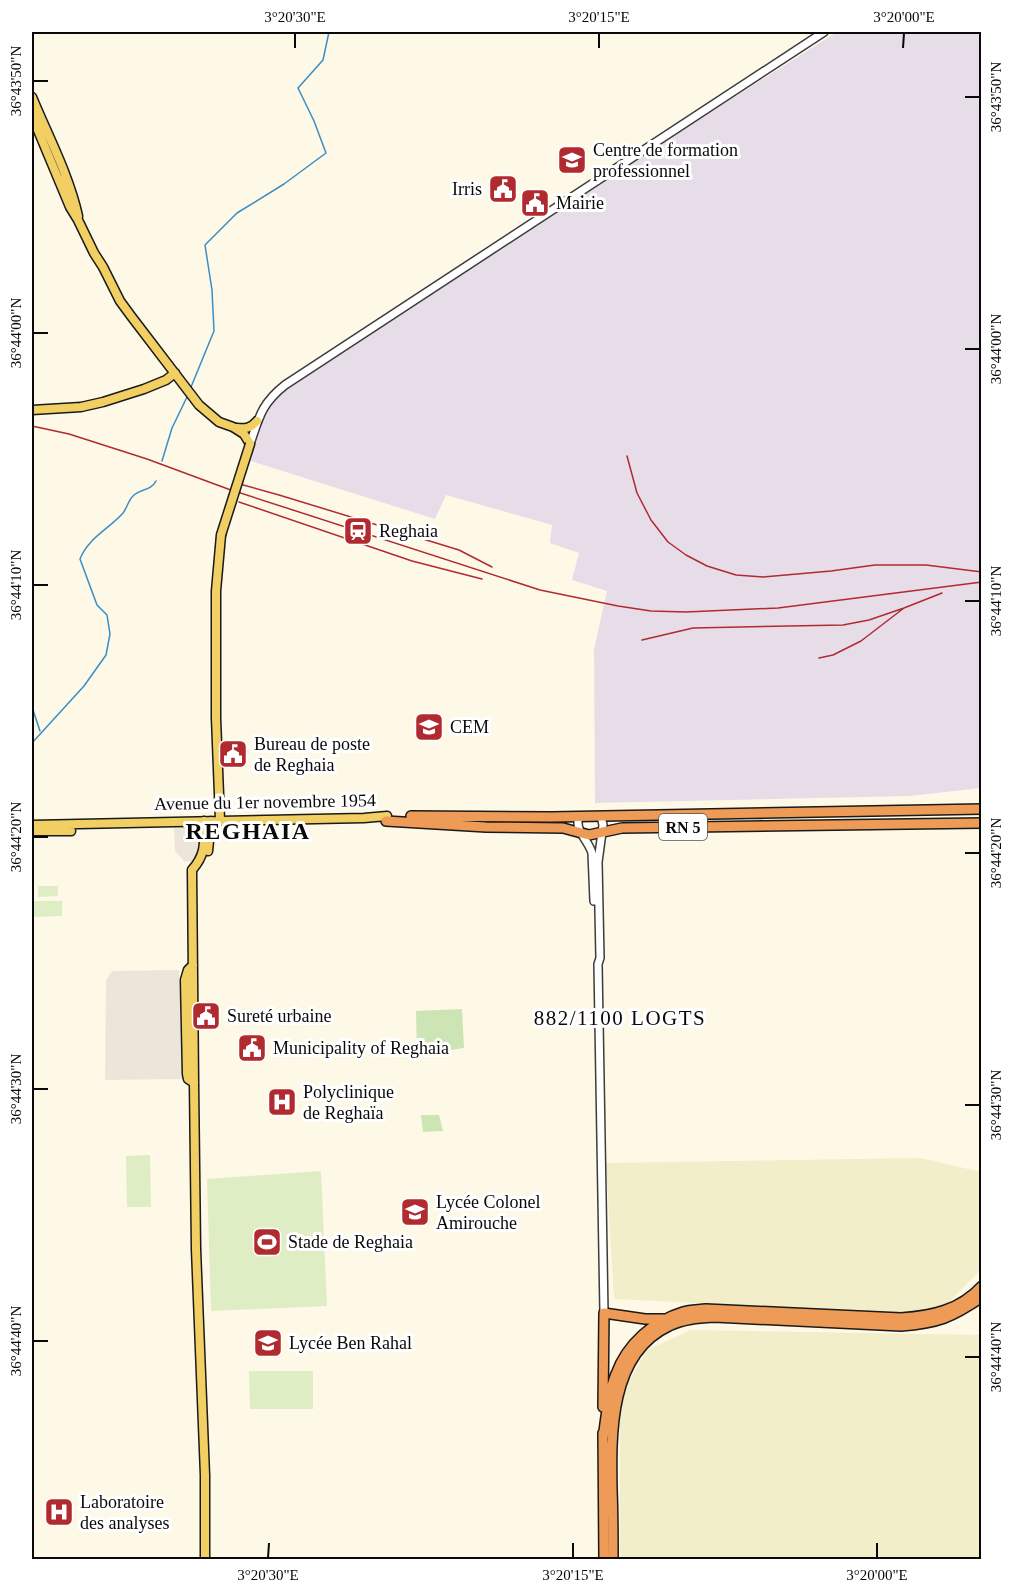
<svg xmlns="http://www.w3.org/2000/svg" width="1013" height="1591" viewBox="0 0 1013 1591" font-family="'Times New Roman',serif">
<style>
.industrial{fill:#e7dde9}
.farmland{fill:#f1eec9}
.green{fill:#cde5b4}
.pitch{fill:#dfedc5}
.plaza{fill:#ebe6d9}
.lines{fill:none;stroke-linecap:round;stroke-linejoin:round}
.stream{stroke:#3a8dc5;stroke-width:1.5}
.minor-casing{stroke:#3c3c3c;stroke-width:10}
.major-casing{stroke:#1a1a1a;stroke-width:11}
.highway-casing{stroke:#1a1a1a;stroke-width:12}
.minor{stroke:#fff;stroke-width:7}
.major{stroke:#f1cf63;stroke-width:8}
.highway{stroke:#ed9b56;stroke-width:9}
.rail{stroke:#b12a30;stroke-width:1.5}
.major-bridge-casing{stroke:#1a1a1a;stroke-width:11;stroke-linecap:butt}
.major-bridge{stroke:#f1cf63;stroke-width:8}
.ticks{fill:none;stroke:#090909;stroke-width:2}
.labels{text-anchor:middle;stroke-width:6;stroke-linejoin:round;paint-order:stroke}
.shield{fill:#fff;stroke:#535353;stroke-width:1.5}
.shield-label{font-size:16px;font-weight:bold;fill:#090909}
.poi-label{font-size:18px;fill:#090909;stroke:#fff;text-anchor:start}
.street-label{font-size:18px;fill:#090909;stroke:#fff}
.quarter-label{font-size:21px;letter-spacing:1.5px;fill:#090909;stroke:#fff}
.district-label{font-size:24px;font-weight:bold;letter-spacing:1.5px;fill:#090909;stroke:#fff}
.neatline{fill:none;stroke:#090909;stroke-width:2}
.ticks-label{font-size:15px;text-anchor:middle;fill:#090909}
</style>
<rect width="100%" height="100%" fill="#fef9e7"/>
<path class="industrial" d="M837 32H981V788L909 796 595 803 594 649 607 591 572 580 579 553 550 543 552 525 446 495 435 519 251 461 263 416 271 403 284 388 572 200Z"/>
<path class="farmland" d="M921 1158 981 1172V1267L976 1275 947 1304 907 1313 614 1299 606 1163Z
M691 1330 981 1335V1559L620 1560V1412L628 1383 647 1350Z"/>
<path class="green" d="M462 1009 464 1048 417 1055 416 1011Z
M421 1115H439L443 1131 423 1132Z"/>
<path class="pitch" d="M38 886H58V896L38 897Z
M32 901H62V916L32 917Z
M150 1155 151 1207H127L126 1156Z
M321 1171 327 1306 211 1311 207 1179Z
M249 1371H313V1409H250Z"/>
<path class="plaza" d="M174 824H200L201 850 194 862 184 861 175 851Z
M179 970 183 1079 105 1080 106 980 112 971Z"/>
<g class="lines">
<path class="stream" d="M191 387 214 331 212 290 205 245 237 213 284 184 326 153 314 121 298 88 323 60 329 32
M162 461 172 428 187 397
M32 707 40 731
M32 743 84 686 106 655 110 634 107 615 97 605 80 559C88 538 109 529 123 513 127 508 128 501 133 496 139 489 151 491 156 481"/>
<g class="minor-casing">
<path id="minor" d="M250 444C259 417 262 403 285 385L824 32
M579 816C574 831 588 839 592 853L594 901
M601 816 603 825 598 862 600 958 598 964 604 1313"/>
</g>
<g class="major-casing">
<path id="major" d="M32 97C48 136 69 175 78 216
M32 116 70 207 78 220 94 253 103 267 120 301 131 316 199 405 219 422 233 427 244 434 250 444
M32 410 81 407 103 402 144 389 166 380 175 373
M237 428C246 429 251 428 257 421
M220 820 216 718V591L221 535
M204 821C204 841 207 853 192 870L194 1083 196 1249 205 1475V1560
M32 825 364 818 387 816
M32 831H71
M208 851 211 821
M193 965 188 970 185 980 187 1074 188 1079 194 1083"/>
</g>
<g class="highway-casing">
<path id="highway" d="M411 816 552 817 982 809
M386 821 486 827 563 828 589 835 622 828 982 823
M603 1407 604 1313 645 1319H663
M603 1433 604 1560
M603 1439C606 1417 608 1394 616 1374 627 1344 653 1321 683 1312 690 1310 699 1310 706 1309L901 1318C932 1316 960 1310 982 1286
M613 1560C613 1536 613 1513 612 1490 611 1435 609 1354 669 1326 683 1319 698 1318 714 1317L901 1326C938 1323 951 1318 982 1297"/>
</g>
<use href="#minor" class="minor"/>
<use href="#major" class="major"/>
<use href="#highway" class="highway"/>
<path class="rail" d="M32 426 69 434 147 459 228 489 540 590 618 606 651 611 686 612 778 608 982 582
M627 456 637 493 651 520 668 542 686 555 707 566 736 575 763 577 831 571 875 565H926L982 572
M236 483 279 495 459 550 492 567
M239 502 412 561 482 579
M642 640 693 628 843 625 869 620 904 608
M819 658 833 655 861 641 904 608 942 593"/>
<g class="major-bridge-casing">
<path id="major-bridge" d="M221 535 250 444"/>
</g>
<use href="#major-bridge" class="major-bridge"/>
</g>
<path class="ticks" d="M295 48V33M599 48V33M903 48 904 33M33 81H48M965 97H980M33 333H48M965 349H980M33 585H48M965 601H980M33 837H48M965 853H980M33 1089H48M965 1105H980M33 1341H48M965 1357H980M268 1558 269 1543M573 1558V1543M877 1558V1543"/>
<defs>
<g id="university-square" transform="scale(1.5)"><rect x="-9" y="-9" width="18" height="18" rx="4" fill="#b12a30" stroke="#fff"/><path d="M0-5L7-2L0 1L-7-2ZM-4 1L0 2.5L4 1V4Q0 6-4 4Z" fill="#fff"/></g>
<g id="civic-square" transform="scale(1.5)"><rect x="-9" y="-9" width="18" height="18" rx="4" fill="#b12a30" stroke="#fff"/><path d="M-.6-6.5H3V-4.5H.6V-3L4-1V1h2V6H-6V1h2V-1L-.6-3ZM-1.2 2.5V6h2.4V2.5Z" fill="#fff"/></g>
<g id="station-square" transform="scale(1.5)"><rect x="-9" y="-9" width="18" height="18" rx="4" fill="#b12a30" stroke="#fff"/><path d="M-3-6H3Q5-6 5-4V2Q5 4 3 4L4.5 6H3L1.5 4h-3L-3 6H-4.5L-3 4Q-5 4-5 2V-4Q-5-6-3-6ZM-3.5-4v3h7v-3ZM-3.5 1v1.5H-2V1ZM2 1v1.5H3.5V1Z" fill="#fff"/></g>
<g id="school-square" transform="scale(1.5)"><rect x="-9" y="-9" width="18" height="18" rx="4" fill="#b12a30" stroke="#fff"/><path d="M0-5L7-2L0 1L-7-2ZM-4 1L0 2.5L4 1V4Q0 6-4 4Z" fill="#fff"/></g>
<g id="hospital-square" transform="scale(1.5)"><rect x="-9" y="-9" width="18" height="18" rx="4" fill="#b12a30" stroke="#fff"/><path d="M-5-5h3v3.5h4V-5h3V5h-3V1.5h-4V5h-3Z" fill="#fff"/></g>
<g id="stadium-square" transform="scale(1.5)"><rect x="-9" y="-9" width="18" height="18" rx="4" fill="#b12a30" stroke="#fff"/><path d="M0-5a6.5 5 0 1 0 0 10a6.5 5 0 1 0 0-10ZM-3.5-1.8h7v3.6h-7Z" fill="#fff"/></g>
</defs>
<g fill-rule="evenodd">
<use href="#university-square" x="572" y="160"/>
<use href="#civic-square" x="503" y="189"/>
<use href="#civic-square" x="535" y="203"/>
<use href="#station-square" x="358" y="531"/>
<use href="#school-square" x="429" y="727"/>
<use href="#civic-square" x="233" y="754"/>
<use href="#civic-square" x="206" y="1016"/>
<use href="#civic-square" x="252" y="1048"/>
<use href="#hospital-square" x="282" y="1102"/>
<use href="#school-square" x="415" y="1212"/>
<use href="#stadium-square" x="267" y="1242"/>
<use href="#school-square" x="268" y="1343"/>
<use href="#hospital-square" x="59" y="1512"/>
</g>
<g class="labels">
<rect class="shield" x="659" y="814" width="48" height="26" rx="4.5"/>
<g class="shield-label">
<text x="683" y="833">RN 5</text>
</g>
<g class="poi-label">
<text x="593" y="156">Centre de formation<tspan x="593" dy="21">professionnel</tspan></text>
<text x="482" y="195" text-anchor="end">Irris</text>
<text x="556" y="209">Mairie</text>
<text x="379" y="537">Reghaia</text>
<text x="450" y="733">CEM</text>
<text x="254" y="750">Bureau de poste<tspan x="254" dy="21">de Reghaia</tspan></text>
<text x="227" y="1022">Sureté urbaine</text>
<text x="273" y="1054">Municipality of Reghaia</text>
<text x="303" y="1098">Polyclinique<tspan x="303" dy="21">de Reghaïa</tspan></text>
<text x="436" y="1208">Lycée Colonel<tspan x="436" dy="21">Amirouche</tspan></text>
<text x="288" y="1248">Stade de Reghaia</text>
<text x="289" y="1349">Lycée Ben Rahal</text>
<text x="80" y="1508">Laboratoire<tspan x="80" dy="21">des analyses</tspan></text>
</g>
<g class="street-label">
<text transform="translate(265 802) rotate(-1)" y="6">Avenue du 1er novembre 1954</text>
</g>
<g class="quarter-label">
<text x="620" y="1025">882/1100 LOGTS</text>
</g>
<g class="district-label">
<text x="248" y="839">REGHAIA</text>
</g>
</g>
<rect width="1013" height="1591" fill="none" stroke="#ffffff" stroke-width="66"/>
<rect x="33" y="33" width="947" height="1525" class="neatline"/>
<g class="ticks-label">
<text x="295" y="22">3°20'30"E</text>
<text x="599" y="22">3°20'15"E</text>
<text x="904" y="22">3°20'00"E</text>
<text transform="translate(16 81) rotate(-90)" y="5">36°43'50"N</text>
<text transform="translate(996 97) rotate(-90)" y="5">36°43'50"N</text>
<text transform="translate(16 333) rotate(-90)" y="5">36°44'00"N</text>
<text transform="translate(996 349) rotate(-90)" y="5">36°44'00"N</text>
<text transform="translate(16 585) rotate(-90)" y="5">36°44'10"N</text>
<text transform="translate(996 601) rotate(-90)" y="5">36°44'10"N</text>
<text transform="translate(16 837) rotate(-90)" y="5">36°44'20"N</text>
<text transform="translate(996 853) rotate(-90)" y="5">36°44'20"N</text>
<text transform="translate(16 1089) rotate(-90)" y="5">36°44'30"N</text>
<text transform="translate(996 1105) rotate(-90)" y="5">36°44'30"N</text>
<text transform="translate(16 1341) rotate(-90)" y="5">36°44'40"N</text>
<text transform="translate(996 1357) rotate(-90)" y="5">36°44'40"N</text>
<text x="268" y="1580">3°20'30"E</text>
<text x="573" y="1580">3°20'15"E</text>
<text x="877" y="1580">3°20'00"E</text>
</g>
</svg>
